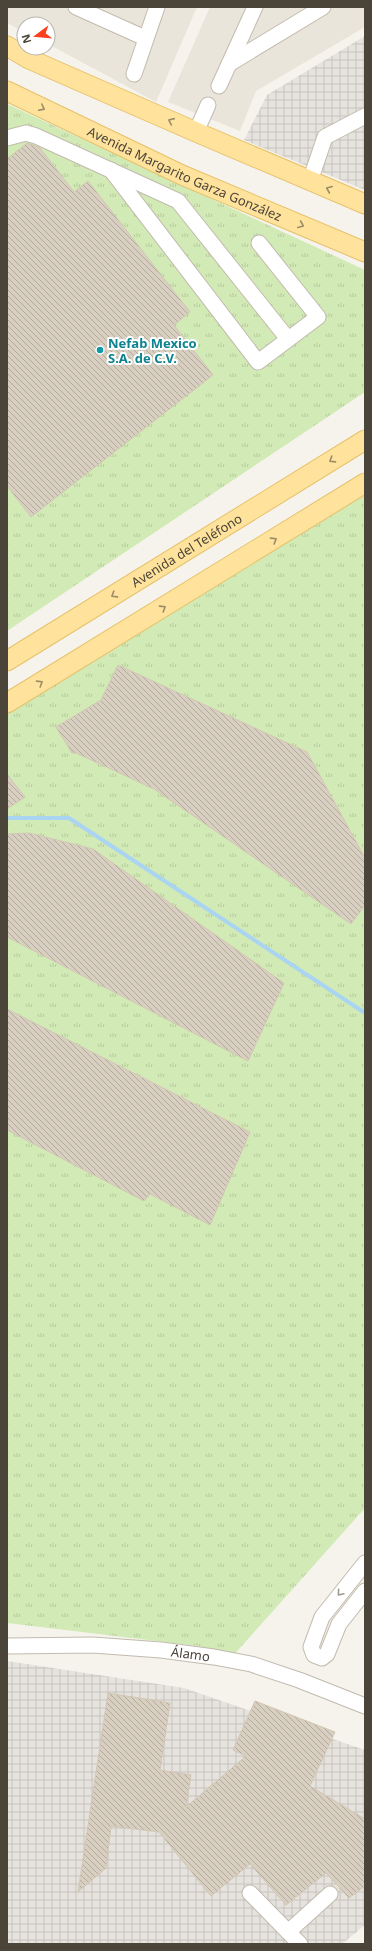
<svg xmlns="http://www.w3.org/2000/svg" width="372" height="1951" viewBox="0 0 372 1951" font-family="'Noto Sans',sans-serif">
<style>
.residential{fill:#eae5da}
.industrial{fill:url(#industrial-grid)}
.grass{fill:url(#grass-tufts)}
.lines{fill:none;stroke-linecap:round;stroke-linejoin:round}
.stream{stroke:#a9d4f2;stroke-width:4}
.building{fill:url(#building-back-hatch);stroke:#d3c7b4}
.minor-casing{stroke:#c2bbae;stroke-width:17}
.major-casing{stroke:#e6c16a;stroke-width:21}
.minor{stroke:#fff;stroke-width:15}
.major{stroke:#ffe39c;stroke-width:19}
.oneway{stroke:#9c8c66}
.oneway2{stroke:#9c9892}
.culture-dot{fill:#0f9aa8;stroke:#fff;stroke-width:1.5}
.labels{text-anchor:middle;stroke-width:4;stroke-linejoin:round;paint-order:stroke}
.street-label{font-size:13px;fill:#4b4439;stroke:#fff}
.culture-label{font-size:13px;font-weight:bold;fill:#0d838f;stroke:#fff;text-anchor:start}
</style>
<defs>
<pattern id="industrial-grid" width="8" height="8" patternUnits="userSpaceOnUse"><rect width="8" height="8" fill="#e6e2dd"/><path d="M0 4h8M4 0v8" fill="none" stroke="#c7c3be"/></pattern>
<pattern id="grass-tufts" width="24" height="20" patternUnits="userSpaceOnUse"><rect width="24" height="20" fill="#d2eab5"/><path d="M3 7l-1-3M5 7V3M7 7l1-3M15 17l-1-3M17 17v-4M19 17l1-3" fill="none" stroke="#b6ca9c"/></pattern>
<pattern id="building-back-hatch" width="6" height="6" patternUnits="userSpaceOnUse"><rect width="6" height="6" fill="#d8cfc1"/><path d="M-1 5l2 2M0 0l6 6M5-1l2 2" fill="none" stroke="#b1aa9e"/></pattern>
</defs>
<rect width="100%" height="100%" fill="#f6f3ec"/>
<path class="residential" d="M7 7H197L156 102 48 44V24H24V32L7 23Z
M210 7H365V27L256 91 240 131 168 102Z"/>
<path class="industrial" d="M365 36V190L244 140 267 95Z
M7 1661 184 1688 365 1750V1925L342 1944H7Z"/>
<path class="grass" d="M7 104 365 270V392L7 631Z
M365 494V1508L231 1658 198 1646 7 1623V711Z"/>
<g class="lines">
<path class="stream" d="M7 818H69L365 1013"/>
</g>
<path class="building" d="M27 143 40 148 74 192 88 181 190 312 174 325 213 375 31 517 7 486V159Z
M118 665 307 752 365 858V905L351 924 154 789 76 753H72L56 727 101 700Z
M7 774 25 797 7 809Z
M29 833 93 849 284 983 248 1061 7 937V834Z
M7 1009 250 1132 210 1225 150 1194 144 1201 7 1130Z
M108 1693 170 1703 160 1770 191 1775 186 1807 246 1756 233 1750 255 1701 335 1732 310 1786 365 1819V1886L349 1898 326 1873 286 1905 250 1864 211 1896 159 1832 111 1826 106 1868 78 1892Z"/>
<g class="lines">
<g class="minor-casing">
<g id="minor">
<path d="M76 7 145 38"/>
<path d="M229 64 323 7"/>
<path d="M134 74 157 7"/>
<path d="M219 86 255 7"/>
<path d="M196 132 208 105"/>
<path d="M7 138 26 133 36 136 178 201 288 339"/>
<path d="M111 170 258 362 318 317 259 243"/>
<path d="M310 181 325 137 365 116"/>
<path d="M365 1563 322 1617 311 1647 314 1655 322 1658 327 1654 339 1624 365 1591"/>
<path id="s1" d="M7 1646 93 1645 161 1650 214 1657 251 1664 299 1680 365 1706"/>
<path d="M250 1893 300 1944"/>
<path d="M288 1932 330 1894"/>
</g>
</g>
<g class="major-casing">
<g id="major">
<path d="M7 46 29 59 196 132 365 204"/>
<path id="s2" d="M7 91 182 175 365 252"/>
<path id="s3" d="M7 661 365 440"/>
<path d="M7 703 365 483"/>
</g>
</g>
<use href="#minor" class="minor"/>
<use href="#major" class="major"/>
</g>
<defs><path id="oneway-chevron" d="M-2-3.5L2.5 0L-2 3.5" fill="none" stroke-width="1.6" stroke-linecap="round" stroke-linejoin="round"/></defs>
<g class="oneway">
<use href="#oneway-chevron" transform="translate(42 108) rotate(26)"/>
<use href="#oneway-chevron" transform="translate(171 121) rotate(-156)"/>
<use href="#oneway-chevron" transform="translate(329 189) rotate(-157)"/>
<use href="#oneway-chevron" transform="translate(301 225) rotate(23)"/>
<use href="#oneway-chevron" transform="translate(332 460) rotate(148)"/>
<use href="#oneway-chevron" transform="translate(274 540) rotate(-32)"/>
<use href="#oneway-chevron" transform="translate(114 595) rotate(148)"/>
<use href="#oneway-chevron" transform="translate(163 608) rotate(-32)"/>
<use href="#oneway-chevron" transform="translate(40 683) rotate(-32)"/>
</g>
<use class="oneway2" href="#oneway-chevron" transform="translate(340 1593) rotate(130)"/>
<circle class="culture-dot" cx="100" cy="350" r="4"/>
<g class="labels">
<g class="street-label">
<text dy="5" stroke="none"><textPath href="#s2" startOffset="196">Avenida Margarito Garza González</textPath></text>
<text dy="5" stroke="none"><textPath href="#s3" startOffset="211">Avenida del Teléfono</textPath></text>
<text dy="5" stroke="none"><textPath href="#s1" startOffset="184">Álamo</textPath></text>
</g>
<g class="culture-label">
<text x="108" y="348">Nefab Mexico<tspan x="108" dy="15">S.A. de C.V.</tspan></text>
</g>
</g>
<rect width="372" height="1951" fill="none" stroke="#4b4439" stroke-width="16"/>
<g transform="translate(36 36) rotate(254)"><circle r="19" fill="#ffffff" stroke="#b7b4b0"/>
<path d="M0-3L7 15L0 10L-7 15Z" fill="#fc3f1d"/>
<text y="-6" font-size="11" font-weight="bold" text-anchor="middle" fill="#4b4439">N</text>
</g>
</svg>
